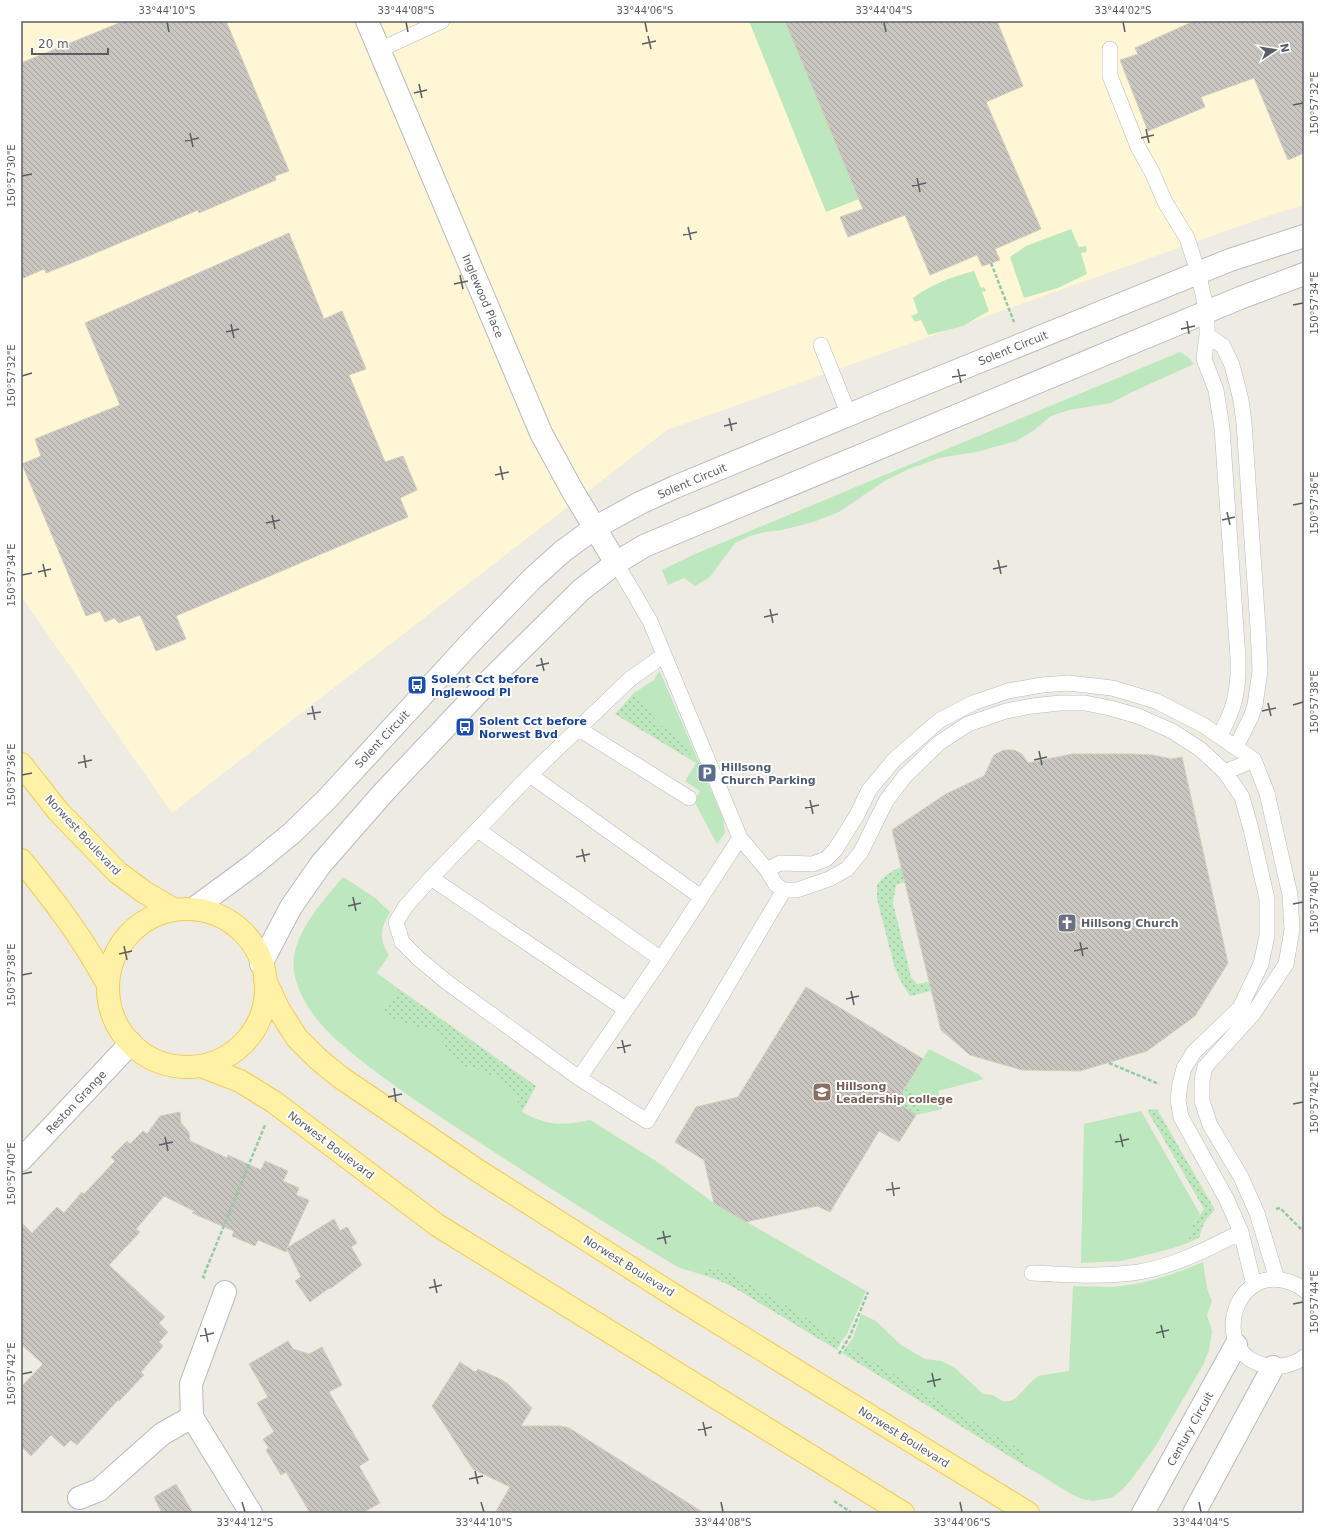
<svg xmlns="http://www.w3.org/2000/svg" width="1325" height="1534" viewBox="0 0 1325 1534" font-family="'DejaVu Sans',sans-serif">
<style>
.commercial{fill:#fff6d6}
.grass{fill:#bde7bd}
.park{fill:url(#park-dots)}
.building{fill:url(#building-back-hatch);stroke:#d3cdc0}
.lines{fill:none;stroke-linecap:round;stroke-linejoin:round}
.lane-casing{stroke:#b7babf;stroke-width:16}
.street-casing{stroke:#b7babf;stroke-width:24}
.secondary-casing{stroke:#b8bbc1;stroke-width:24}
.primary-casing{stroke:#f7ca51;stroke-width:24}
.path{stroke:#95c8a4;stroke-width:2.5;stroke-dasharray:4 2;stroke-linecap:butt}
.lane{stroke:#fff;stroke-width:15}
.street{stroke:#fff;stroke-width:22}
.secondary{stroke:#fff;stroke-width:22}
.primary{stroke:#fff1a6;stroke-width:22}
.ticks{fill:none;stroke:#5a5e64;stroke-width:1.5}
.labels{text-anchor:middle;stroke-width:4;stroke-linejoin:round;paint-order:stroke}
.street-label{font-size:11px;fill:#5a5e64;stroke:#fff}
.transit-label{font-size:11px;font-weight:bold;fill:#164399;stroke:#fff;text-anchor:start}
.service-label{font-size:11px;font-weight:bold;fill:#4e5e75;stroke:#fff;text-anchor:start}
.worship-label{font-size:11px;font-weight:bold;fill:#5b616d;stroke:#fff;text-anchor:start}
.education-label{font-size:11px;font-weight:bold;fill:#785e54;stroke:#fff;text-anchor:start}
.neatline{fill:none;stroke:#5a5e64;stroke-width:1.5}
.ticks-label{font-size:10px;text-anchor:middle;fill:#5a5e64}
</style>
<defs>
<pattern id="park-dots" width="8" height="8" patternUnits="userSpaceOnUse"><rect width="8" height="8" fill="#bde7bd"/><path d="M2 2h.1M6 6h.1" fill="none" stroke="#9dbe9d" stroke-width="1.8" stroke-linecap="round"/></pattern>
<pattern id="building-back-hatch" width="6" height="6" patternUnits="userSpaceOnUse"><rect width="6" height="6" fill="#c9c6bf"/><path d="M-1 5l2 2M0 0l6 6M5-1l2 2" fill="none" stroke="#a6a49f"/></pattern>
</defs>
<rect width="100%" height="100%" fill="#eeebe2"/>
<path class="commercial" d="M21 21H1304V205L1271 215 667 430 172 813 21 596Z"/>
<path class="grass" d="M749 21H785L859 199 826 212Z
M1071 229 1079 247 1086 246 1087 252 1081 253 1087 274 1058 288 1024 298 1010 257 1026 246Z
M974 271 981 288 984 287 986 291 982 292 989 311 963 326 928 335 921 320 915 322 911 316 918 313 913 298C931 284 952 277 974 271Z
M1180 352 1188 357 1194 364 1132 392 1111 403 1069 410 1051 416 1033 431 1016 441 976 452 939 458 909 469 886 480 839 512 813 522 782 530 765 532 750 536 735 543 710 577 695 586 684 578 668 585 662 570 695 554Z
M659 671 660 672 723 818 725 833 717 844 694 801 700 791 685 781 696 763 670 730 659 726 644 703 634 693 654 680Z
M343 877 374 897 390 912C381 928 378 939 389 955L377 973 399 989 381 1010 431 1030 439 1037 453 1059 468 1068 483 1071 501 1081 516 1098 522 1112C548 1126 562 1126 590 1120L656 1161 714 1203 866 1291 847 1334 841 1342 799 1313 727 1271 708 1268 697 1273 680 1268 669 1262C608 1225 548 1187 488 1148 438 1115 386 1083 340 1043 320 1026 298 999 294 971 289 937 323 901 343 877Z
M929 1049 978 1074 984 1079 938 1091 942 1109 916 1115 925 1099 906 1087Z
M1141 1111 1200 1214 1192 1226 1188 1243 1170 1249 1121 1261 1081 1263 1084 1124Z
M1203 1262 1207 1288 1212 1301 1207 1315 1212 1331 1209 1350 1203 1365 1155 1447 1131 1480 1121 1491 1111 1498 1093 1501 1082 1499 1071 1494 1027 1467C1027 1458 1024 1453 1016 1447L847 1346 853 1338 861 1314 876 1321 901 1345 925 1359 941 1361 954 1367 983 1394 993 1395 1002 1401H1010L1016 1398 1030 1383 1038 1376 1069 1371 1073 1286C1085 1286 1096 1287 1108 1287 1140 1286 1173 1275 1203 1262Z"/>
<path class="park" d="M634 693 644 703 659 725 670 730 678 737 696 763 615 714Z
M901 867 905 882 896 885 893 903 911 977 917 984 929 982 931 991 910 996 899 978 894 965 877 899V885C884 876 891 871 901 867Z
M399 989 536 1086 522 1112 516 1098 501 1081 483 1071 468 1068 453 1059 439 1037 431 1030 399 1022 381 1010Z
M906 1087 925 1099 916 1115 897 1102Z
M1157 1109 1215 1210C1207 1217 1201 1226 1200 1237L1188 1243 1192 1226 1204 1209 1147 1110Z
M708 1268 727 1271 799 1313 841 1342 837 1350 733 1287 718 1280 697 1273Z
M847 1346 1016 1447C1024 1453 1027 1458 1027 1467L842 1353Z"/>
<path class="building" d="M124 21H226L289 171 275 176 276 180 199 213 198 210 79 260 46 273 44 269 21 279V63Z
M785 21H997L1023 86 986 102 1041 229 995 249 1000 260 982 266 977 255 930 275 905 215 848 237 840 217 863 209Z
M1194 21H1304V153L1288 160 1254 78 1201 97 1205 107 1148 131 1120 60 1138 54 1135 48Z
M289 233 324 319 342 311 366 369 349 375 385 462 403 456 417 490 400 498 408 517 176 616 186 639 156 651 140 615 119 623 114 618 105 622 100 611 86 616 22 464 41 456 35 439 120 405 85 323Z
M1004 750H1014L1022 754 1028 763 1072 754H1131L1152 755 1172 759 1182 757 1228 963 1195 1016 1147 1051 1080 1071 1022 1070 970 1055 941 1030 892 830 946 794 984 776 994 755Z
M806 987 923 1059 896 1102 916 1115 899 1142 879 1131 830 1212 817 1206 746 1222 714 1203 704 1160 675 1142 696 1107 738 1097Z
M180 1112 181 1123 189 1132 190 1141 227 1158 228 1155 261 1170 265 1161 288 1171 283 1181 299 1188 296 1195 309 1200 287 1248 334 1219 340 1231 347 1227 357 1243 351 1247 362 1265 330 1289 329 1288 310 1302 295 1281 301 1277 287 1249 286 1252 258 1240 255 1246 232 1236 234 1231 192 1213 194 1211 164 1196 136 1229 140 1232 109 1265 165 1317 159 1323 168 1332 159 1342 163 1346 141 1372 144 1375 119 1401 118 1400 77 1445 71 1440 64 1447 51 1435 31 1456 21 1446V1387L43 1364 21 1344V1222L32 1233 57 1207 64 1213 82 1192 84 1194 115 1161 111 1157 127 1141 130 1144 143 1131 147 1134 160 1116Z
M288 1341 293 1349 309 1354 322 1347 342 1385 329 1392 369 1460 359 1466 380 1503 362 1513H310L286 1472 281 1475 266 1450 269 1448 263 1439 274 1432 257 1403 268 1397 249 1364Z
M460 1362 475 1372 478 1369 500 1379 508 1384 532 1408 521 1426H560L569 1428 704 1513H495L510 1487 473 1469 432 1406Z
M176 1484 193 1513H162L154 1497Z"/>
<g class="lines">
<g class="lane-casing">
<path id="lane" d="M1110 49V76L1138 147 1152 172 1165 202 1187 238 1198 272 1207 312V335L1204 359 1216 390 1222 428 1238 658C1239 688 1235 710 1219 736
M379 50 442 21
M1207 335 1223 346 1232 365 1241 400 1244 423 1258 628 1260 671 1255 705 1251 717 1236 747
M821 345 849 415
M616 563 650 621 740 838 767 870 776 885 784 890H797L829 879 847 869 861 852 886 801 905 776 939 743 968 724 1006 711 1032 706 1060 703H1085L1110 708 1138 716 1172 731 1200 749 1225 772 1242 797 1251 829 1267 899V936L1261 964 1240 1008 1194 1052 1184 1068 1180 1084 1178 1100 1181 1117 1227 1200 1241 1232 1254 1285
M664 655 630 679 530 775 431 878 406 906 396 922 402 942 419 959 448 983 579 1078 647 1121 784 890
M579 729 689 798
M1225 772 1254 760
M530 775 701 897
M478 830 661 959
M767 870 780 863 813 864 826 859 835 850 857 815 869 790 894 760 940 720 973 703 1008 691 1042 685 1068 683 1112 688 1156 701 1203 725 1254 760 1267 793 1290 895 1292 930 1286 964 1253 1014 1205 1067 1202 1080V1101L1210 1125 1241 1177 1257 1213 1277 1279
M431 878 625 1009
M579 1078 661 959 740 838
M1032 1273C1068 1275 1103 1277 1139 1272 1175 1266 1209 1248 1241 1232
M1304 1290C1298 1284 1290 1282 1282 1280 1231 1271 1212 1353 1264 1365 1277 1368 1293 1366 1304 1357"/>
</g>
<g class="street-casing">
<path id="street" d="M367 21 541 433 572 490 616 563
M225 1292 191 1384 192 1417 251 1513
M79 1498 99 1490 162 1434 192 1417
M1143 1513 1236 1345
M1194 1513 1273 1367"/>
</g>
<g class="secondary-casing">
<path id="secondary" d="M196 907 253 865 292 833 327 799 473 640 532 579 563 551 596 527 640 503 675 487 887 399 1230 260 1304 236
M261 964 291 907 321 864 384 792 489 681 581 590 616 563 644 546 689 527 1240 298 1304 274
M21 1160 131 1043"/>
</g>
<g class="primary-casing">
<path id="primary" d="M21 764 58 811 117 872 144 892 173 909
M21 860C54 900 82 937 107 983
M108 988a79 79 0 1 1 158 0a79 79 0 1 1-158 0Z
M265 980 279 1010 297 1038 318 1059 340 1077 480 1172 683 1301 1028 1513
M201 1066 240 1081 274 1102 437 1225 903 1513"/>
</g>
<path class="path" d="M991 263 1014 322
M1109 1063 1159 1084
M1276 1209 1280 1208 1304 1232
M205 1278 203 1277 265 1125
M839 1354 850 1336 868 1292
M834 1501 852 1513"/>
<use href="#lane" class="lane"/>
<use href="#street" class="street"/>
<use href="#secondary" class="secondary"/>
<use href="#primary" class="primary"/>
</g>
<path class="ticks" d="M167 22 169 32M406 22 408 32M645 22 647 32M884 22 886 32M1123 22 1125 32M648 36 651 49M642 44 656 41M419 84 422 98M414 93 427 90M1293 105 1303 103M1146 129 1149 143M190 133 193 147M1141 138 1154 135M185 141 199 138M22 176 32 174M917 178 920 192M912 186 926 183M688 227 691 240M683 235 697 232M460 275 463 289M454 284 468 281M1293 305 1303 303M1187 321 1189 334M231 324 234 338M1181 329 1195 326M226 332 239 329M958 369 961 383M22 376 32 373M952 377 966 375M729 418 732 431M724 426 737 423M500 466 503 480M495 475 509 472M1293 505 1303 503M1227 512 1230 525M272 515 275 529M1222 520 1235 517M266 523 280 520M998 560 1001 574M43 564 46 577M993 569 1007 566M38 572 51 569M22 575 32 573M770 609 773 623M764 617 778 614M541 658 544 671M536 666 549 663M1268 703 1271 716M1293 705 1303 702M312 706 315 720M1262 711 1276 708M307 714 321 712M1039 751 1042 765M84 755 86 768M1034 760 1047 757M78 763 92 760M22 775 32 773M810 800 813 814M805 808 819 805M582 849 585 862M576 857 590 854M353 897 356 911M1293 904 1303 902M348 906 361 903M1080 942 1083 956M124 946 127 960M1074 951 1088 948M119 954 132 951M22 975 32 973M851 991 854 1005M846 999 859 996M622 1040 625 1053M617 1048 631 1045M394 1088 396 1102M388 1097 402 1094M1293 1104 1303 1102M1120 1134 1123 1147M165 1137 168 1151M1115 1142 1129 1139M159 1145 173 1142M22 1174 32 1172M892 1182 894 1196M886 1190 900 1188M663 1231 666 1244M657 1239 671 1236M434 1279 437 1293M429 1288 442 1285M1293 1304 1303 1302M1161 1325 1164 1338M205 1328 208 1342M1156 1333 1169 1330M200 1336 214 1333M932 1373 935 1387M22 1374 32 1372M927 1382 941 1379M703 1422 706 1436M698 1430 712 1427M475 1471 478 1484M469 1479 483 1476M242 1502 245 1512M481 1502 484 1512M721 1502 723 1512M960 1502 962 1512M1199 1502 1201 1512"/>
<defs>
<g id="bus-square" transform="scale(1)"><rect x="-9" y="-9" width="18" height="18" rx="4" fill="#1a4fb4" stroke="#fff"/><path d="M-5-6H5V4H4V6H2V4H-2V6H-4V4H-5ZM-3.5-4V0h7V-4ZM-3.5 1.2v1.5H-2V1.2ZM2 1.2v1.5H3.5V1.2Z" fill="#fff"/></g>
<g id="parking-square" transform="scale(1)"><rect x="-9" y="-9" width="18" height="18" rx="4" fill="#5c6f8a" stroke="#fff"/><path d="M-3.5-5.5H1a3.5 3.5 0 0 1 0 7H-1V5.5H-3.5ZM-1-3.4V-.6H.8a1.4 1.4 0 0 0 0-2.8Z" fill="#fff"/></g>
<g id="church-square" transform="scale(1)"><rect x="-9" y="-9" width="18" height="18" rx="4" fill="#6b7280" stroke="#fff"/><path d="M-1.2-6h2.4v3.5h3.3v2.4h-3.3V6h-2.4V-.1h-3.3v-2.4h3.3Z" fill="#fff"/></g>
<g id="school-square" transform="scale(1)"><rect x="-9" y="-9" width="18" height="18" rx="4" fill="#8d6e63" stroke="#fff"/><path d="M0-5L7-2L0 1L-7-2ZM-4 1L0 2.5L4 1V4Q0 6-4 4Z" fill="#fff"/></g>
</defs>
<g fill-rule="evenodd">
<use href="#bus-square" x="417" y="685"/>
<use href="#bus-square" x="465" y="727"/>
<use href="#parking-square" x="707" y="773"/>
<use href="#church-square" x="1067" y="923"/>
<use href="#school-square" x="822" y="1092"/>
</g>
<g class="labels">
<g class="street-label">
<text transform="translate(483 296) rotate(67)" y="4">Inglewood Place</text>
<text transform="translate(1013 348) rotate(-22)" y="4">Solent Circuit</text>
<text transform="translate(692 481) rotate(-23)" y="4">Solent Circuit</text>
<text transform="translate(382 739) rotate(-47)" y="4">Solent Circuit</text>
<text transform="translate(83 835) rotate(47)" y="4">Norwest Boulevard</text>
<text transform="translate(76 1102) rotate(-47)" y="4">Reston Grange</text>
<text transform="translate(331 1145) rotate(37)" y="4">Norwest Boulevard</text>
<text transform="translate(629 1266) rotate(32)" y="4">Norwest Boulevard</text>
<text transform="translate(1190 1429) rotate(-61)" y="4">Century Circuit</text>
<text transform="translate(904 1437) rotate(32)" y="4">Norwest Boulevard</text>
</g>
<g class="transit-label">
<text x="431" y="683">Solent Cct before<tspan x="431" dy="13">Inglewood Pl</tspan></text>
<text x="479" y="725">Solent Cct before<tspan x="479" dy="13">Norwest Bvd</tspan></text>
</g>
<g class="service-label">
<text x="721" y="771">Hillsong<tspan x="721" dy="13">Church Parking</tspan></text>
</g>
<g class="worship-label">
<text x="1081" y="927">Hillsong Church</text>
</g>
<g class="education-label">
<text x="836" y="1090">Hillsong<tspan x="836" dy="13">Leadership college</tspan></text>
</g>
</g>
<rect width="1325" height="1534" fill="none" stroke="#ffffff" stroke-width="44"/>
<g transform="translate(1275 50) rotate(78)" stroke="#ffffff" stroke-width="3" paint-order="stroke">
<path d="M0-3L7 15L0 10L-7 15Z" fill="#5a5e64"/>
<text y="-6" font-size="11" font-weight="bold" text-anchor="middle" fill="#5a5e64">N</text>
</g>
<path d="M32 48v6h76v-6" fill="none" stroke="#5a5e64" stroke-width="2"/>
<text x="38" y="48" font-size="12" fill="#5a5e64" stroke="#ffffff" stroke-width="3" paint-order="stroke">20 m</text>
<rect x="22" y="22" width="1281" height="1490" class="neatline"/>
<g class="ticks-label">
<text x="167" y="14">33°44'10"S</text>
<text x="406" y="14">33°44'08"S</text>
<text x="645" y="14">33°44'06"S</text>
<text x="884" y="14">33°44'04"S</text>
<text x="1123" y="14">33°44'02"S</text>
<text transform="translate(1314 103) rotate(-90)" y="4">150°57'32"E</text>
<text transform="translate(11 176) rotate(-90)" y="4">150°57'30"E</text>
<text transform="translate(1314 303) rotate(-90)" y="4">150°57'34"E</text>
<text transform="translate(11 376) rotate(-90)" y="4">150°57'32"E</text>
<text transform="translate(1314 503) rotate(-90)" y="4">150°57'36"E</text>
<text transform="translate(11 575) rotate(-90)" y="4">150°57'34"E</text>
<text transform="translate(1314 702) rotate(-90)" y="4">150°57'38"E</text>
<text transform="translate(11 775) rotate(-90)" y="4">150°57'36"E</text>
<text transform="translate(1314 902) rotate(-90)" y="4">150°57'40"E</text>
<text transform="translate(11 975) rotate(-90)" y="4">150°57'38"E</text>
<text transform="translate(1314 1102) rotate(-90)" y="4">150°57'42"E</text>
<text transform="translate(11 1174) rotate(-90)" y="4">150°57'40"E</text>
<text transform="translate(1314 1302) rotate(-90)" y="4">150°57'44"E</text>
<text transform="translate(11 1374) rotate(-90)" y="4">150°57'42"E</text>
<text x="245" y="1526">33°44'12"S</text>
<text x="484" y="1526">33°44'10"S</text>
<text x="723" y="1526">33°44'08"S</text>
<text x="962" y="1526">33°44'06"S</text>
<text x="1201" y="1526">33°44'04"S</text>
</g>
</svg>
